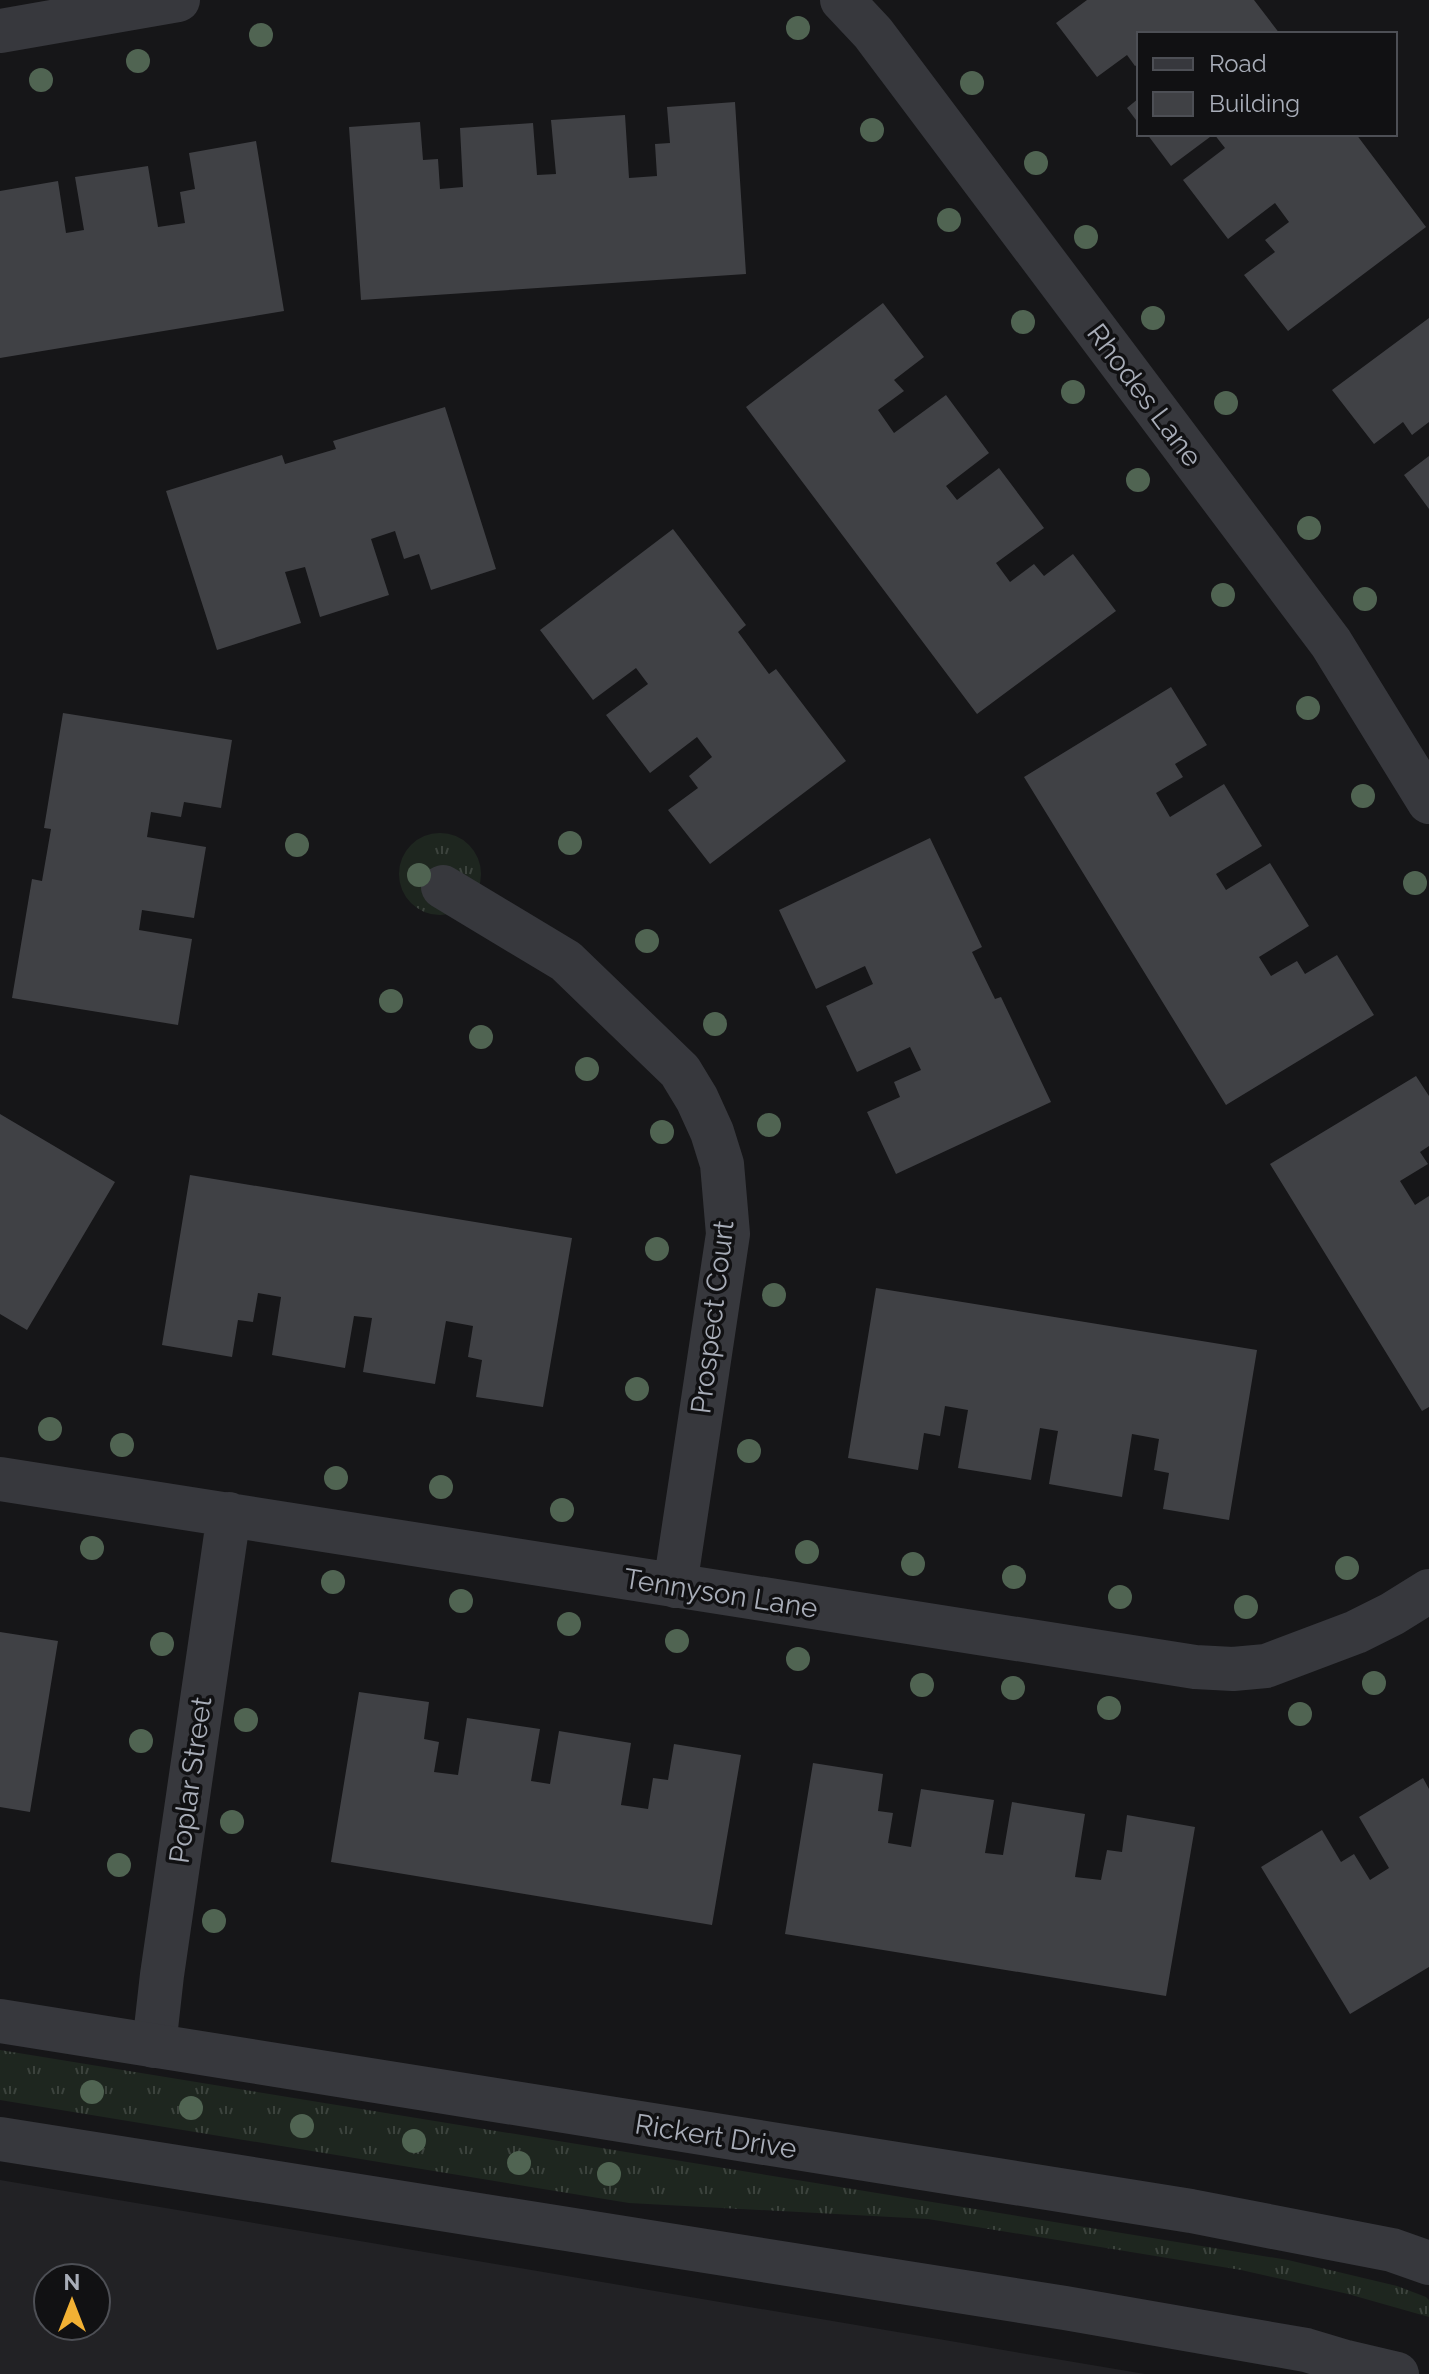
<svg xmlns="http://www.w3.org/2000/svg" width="1429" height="2374" viewBox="0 0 1429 2374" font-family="Raleway,sans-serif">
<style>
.built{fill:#222225;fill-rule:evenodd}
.grass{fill:url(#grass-tufts)}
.building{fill:#404145}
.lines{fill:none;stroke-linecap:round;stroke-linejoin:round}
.minor{stroke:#37383d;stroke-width:44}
.tertiary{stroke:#37383d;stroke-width:44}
.tree{fill:#506452}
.labels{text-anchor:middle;stroke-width:7;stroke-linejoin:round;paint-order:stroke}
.street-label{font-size:28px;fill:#a8adb8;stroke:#111113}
</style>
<defs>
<pattern id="grass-tufts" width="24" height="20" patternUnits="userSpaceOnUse" patternTransform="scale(2)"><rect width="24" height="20" fill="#1e261f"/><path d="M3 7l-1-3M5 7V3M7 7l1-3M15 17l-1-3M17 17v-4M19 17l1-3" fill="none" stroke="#3c433d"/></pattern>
</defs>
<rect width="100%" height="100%" fill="#161618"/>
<path class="built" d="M0 2180 1145 2374H0ZM48 2278H96V2326H48Z"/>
<path class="grass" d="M399 874a41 41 0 1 1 82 0a41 41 0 1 1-82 0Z
M0 2050 1288 2260 1397 2286 1426 2297 1429 2300V2317L1348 2294 1241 2270 928 2219 629 2203 0 2100Z"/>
<path class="building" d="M1087 0H1254L1280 34H1139V64L1135 66 1127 55 1097 77 1056 23Z
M1139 98V124L1127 108Z
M735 102 746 274 361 300 349 127 420 122 423 160 438 159 440 189 463 187 460 128 533 123 537 175 556 174 551 120 625 115 629 178 657 176 655 144 670 143 667 107Z
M1147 134H1214L1171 166Z
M1214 134H1356L1426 227 1288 331 1244 275 1275 252 1265 240 1289 222 1275 203 1228 239 1183 180 1225 148Z
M256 141 284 311 0 358V191L58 181 66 233 84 230 75 177 148 166 158 227 185 223 180 192 195 189 189 153Z
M883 303 924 357 894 380 904 391 878 410 894 433 946 395 989 453 946 486 957 500 999 468 1044 528 996 563 1010 582 1034 564 1044 576 1073 554 1116 611 977 714 746 407Z
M1429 318V422L1412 435 1403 422 1374 444 1332 390Z
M445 407 496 569 431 590 419 554 404 559 395 531 371 539 389 595 320 617 305 567 285 572 301 623 217 650 166 491 282 455 285 464 336 449 333 441Z
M1429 456V509L1404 475Z
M673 529 746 625 738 632 769 674 776 669 846 761 710 864 668 810 698 788 689 776 712 757 697 737 650 773 606 715 648 684 636 668 593 700 540 630Z
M1171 687 1207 745 1175 764 1183 777 1156 793 1170 817 1224 784 1262 846 1216 874 1226 890 1270 863 1309 926 1259 957 1271 976 1297 961 1305 974 1337 955 1374 1015 1226 1105 1024 777Z
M63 713 232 740 221 808 184 802 181 817 151 812 147 837 206 847 194 918 142 910 139 930 192 939 178 1025 12 998 32 879 42 881 51 829 44 828Z
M930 838 982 947 972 952 995 999 1001 997 1051 1102 896 1174 867 1112 900 1097 894 1082 921 1070 910 1047 857 1072 826 1006 873 984 865 966 816 989 779 910Z
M1416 1076 1429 1096V1146L1420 1152 1428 1164 1400 1181 1415 1205 1429 1196V1407L1422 1411 1270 1164Z
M0 1114 115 1182 27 1330 0 1314Z
M190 1175 572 1238 543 1407 476 1397 482 1360 468 1357 473 1326 446 1321 435 1384 363 1372 372 1318 354 1316 345 1368 272 1355 281 1297 258 1293 253 1322 238 1320 232 1357 162 1345Z
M876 1288 1257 1350 1229 1520 1163 1509 1169 1473 1154 1470 1159 1439 1132 1434 1122 1497 1049 1484 1058 1431 1040 1428 1031 1480 958 1468 968 1410 945 1406 940 1436 924 1433 918 1470 848 1458Z
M0 1632 58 1641 30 1812 0 1807Z
M359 1692 429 1702 424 1739 439 1742 434 1772 458 1775 467 1718 540 1729 531 1781 550 1784 559 1731 631 1743 621 1805 648 1809 653 1778 668 1780 674 1744 741 1755 712 1925 331 1862Z
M813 1763 883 1774 878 1811 893 1813 888 1843 911 1847 921 1789 994 1800 985 1853 1003 1855 1012 1802 1085 1814 1075 1877 1101 1880 1107 1850 1122 1852 1127 1815 1195 1827 1166 1996 785 1934Z
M1423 1778 1429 1789V1967L1350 2014 1261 1867 1322 1830 1341 1862 1354 1854 1370 1880 1389 1868 1359 1817Z"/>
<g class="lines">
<path class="minor" d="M842 0 873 33 1331 643 1429 802
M0 31 178 0
M443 887 566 961 680 1071 697 1099 712 1132 722 1164 728 1234 675 1586
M0 1479 1195 1667 1233 1669 1266 1666 1356 1632 1392 1614 1429 1591
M154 2046 162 1975 229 1514"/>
<path class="tertiary" d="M0 2021 1191 2211 1392 2250 1429 2263
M0 2139 1065 2308 1306 2350 1346 2362 1397 2374"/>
</g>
<g class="tree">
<circle cx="798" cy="28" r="12"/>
<circle cx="261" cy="35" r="12"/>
<circle cx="138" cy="61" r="12"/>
<circle cx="41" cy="80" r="12"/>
<circle cx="972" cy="83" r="12"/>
<circle cx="872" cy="130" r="12"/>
<circle cx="1036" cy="163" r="12"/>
<circle cx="949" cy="220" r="12"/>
<circle cx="1086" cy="237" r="12"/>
<circle cx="1153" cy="318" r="12"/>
<circle cx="1023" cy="322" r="12"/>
<circle cx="1073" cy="392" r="12"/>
<circle cx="1226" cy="403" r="12"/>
<circle cx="1138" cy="480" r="12"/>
<circle cx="1309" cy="528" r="12"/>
<circle cx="1223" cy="595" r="12"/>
<circle cx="1365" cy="599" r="12"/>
<circle cx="1308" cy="708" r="12"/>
<circle cx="1363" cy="796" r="12"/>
<circle cx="570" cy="843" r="12"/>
<circle cx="297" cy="845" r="12"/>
<circle cx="419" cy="875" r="12"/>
<circle cx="1415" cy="883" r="12"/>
<circle cx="647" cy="941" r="12"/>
<circle cx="391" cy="1001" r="12"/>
<circle cx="715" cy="1024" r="12"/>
<circle cx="481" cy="1037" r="12"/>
<circle cx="587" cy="1069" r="12"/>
<circle cx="769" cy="1125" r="12"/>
<circle cx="662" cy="1132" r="12"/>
<circle cx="657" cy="1249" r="12"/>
<circle cx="774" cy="1295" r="12"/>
<circle cx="637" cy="1389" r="12"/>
<circle cx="50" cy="1429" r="12"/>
<circle cx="122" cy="1445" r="12"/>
<circle cx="749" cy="1451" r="12"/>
<circle cx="336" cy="1478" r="12"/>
<circle cx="441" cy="1487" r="12"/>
<circle cx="562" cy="1510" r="12"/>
<circle cx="92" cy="1548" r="12"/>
<circle cx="807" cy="1552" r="12"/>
<circle cx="913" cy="1564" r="12"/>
<circle cx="1347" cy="1568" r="12"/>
<circle cx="1014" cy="1577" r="12"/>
<circle cx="333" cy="1582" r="12"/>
<circle cx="1120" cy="1597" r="12"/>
<circle cx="461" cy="1601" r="12"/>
<circle cx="1246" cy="1607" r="12"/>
<circle cx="569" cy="1624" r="12"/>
<circle cx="677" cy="1641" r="12"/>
<circle cx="162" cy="1644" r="12"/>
<circle cx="798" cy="1659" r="12"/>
<circle cx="1374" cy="1683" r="12"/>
<circle cx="922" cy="1685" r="12"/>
<circle cx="1013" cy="1688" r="12"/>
<circle cx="1109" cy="1708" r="12"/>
<circle cx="1300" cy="1714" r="12"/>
<circle cx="246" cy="1720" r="12"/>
<circle cx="141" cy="1741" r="12"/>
<circle cx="232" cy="1822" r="12"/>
<circle cx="119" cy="1865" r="12"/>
<circle cx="214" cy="1921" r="12"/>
<circle cx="92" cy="2092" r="12"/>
<circle cx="191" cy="2108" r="12"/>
<circle cx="302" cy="2126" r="12"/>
<circle cx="414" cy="2141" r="12"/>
<circle cx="519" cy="2163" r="12"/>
<circle cx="609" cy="2174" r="12"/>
</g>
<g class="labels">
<g class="street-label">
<text transform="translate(1145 395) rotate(53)" y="10">Rhodes Lane</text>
<text transform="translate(712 1317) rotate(-83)" y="10">Prospect Court</text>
<text transform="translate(721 1593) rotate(9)" y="10">Tennyson Lane</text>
<text transform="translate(190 1780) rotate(-82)" y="10">Poplar Street</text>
<text transform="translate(716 2136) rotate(9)" y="10">Rickert Drive</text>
</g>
</g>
<rect x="1137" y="32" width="260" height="104" fill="#111113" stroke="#4d4f55" stroke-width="2"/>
<rect x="1153" y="58" width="40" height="12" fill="#37383d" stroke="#4d4f55" stroke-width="2"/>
<text x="1209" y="72" font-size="24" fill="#a8adb8">Road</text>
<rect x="1153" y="92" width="40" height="24" fill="#404145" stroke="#4d4f55" stroke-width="2"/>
<text x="1209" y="112" font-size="24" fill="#a8adb8">Building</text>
<g transform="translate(72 2302)"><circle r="38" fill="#111113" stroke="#4d4f55" stroke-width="2"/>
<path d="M0-6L14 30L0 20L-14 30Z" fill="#f2b134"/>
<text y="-12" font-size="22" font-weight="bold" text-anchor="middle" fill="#a8adb8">N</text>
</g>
</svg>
